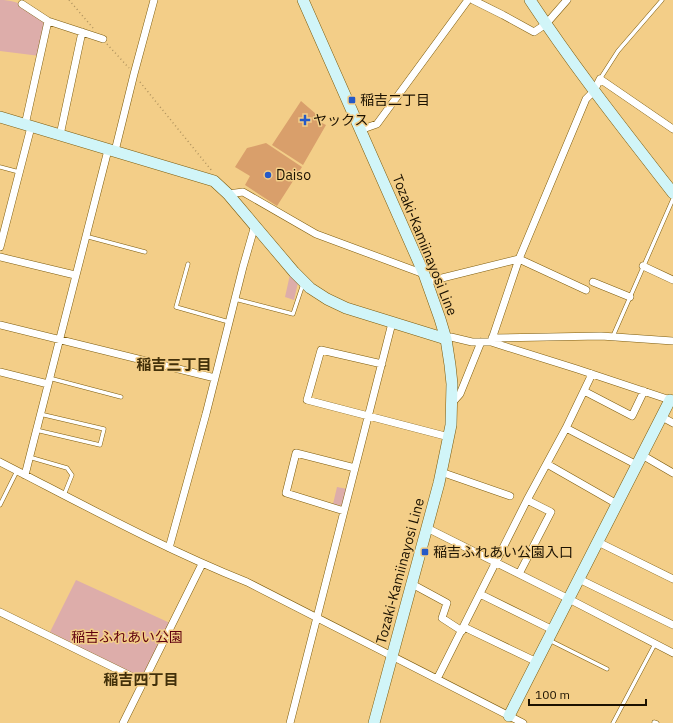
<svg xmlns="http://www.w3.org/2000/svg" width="673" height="723" viewBox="0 0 673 723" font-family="'IBM Plex Sans','Noto Sans JP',sans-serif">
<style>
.green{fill:#ddadaa}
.building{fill:#d99f6b}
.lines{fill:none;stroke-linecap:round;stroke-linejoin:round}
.lane-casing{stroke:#7d5c0d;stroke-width:4.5}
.street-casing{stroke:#7d5c0d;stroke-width:8}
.secondary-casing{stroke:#7d5c0d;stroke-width:12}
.path{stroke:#b0935e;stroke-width:1.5;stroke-dasharray:1 3;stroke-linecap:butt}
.lane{stroke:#fff;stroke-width:3.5}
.street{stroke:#fff;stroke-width:7}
.secondary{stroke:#d1f5f8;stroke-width:11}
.poi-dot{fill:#2559c7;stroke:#f3ce88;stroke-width:1.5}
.labels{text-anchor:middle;stroke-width:3;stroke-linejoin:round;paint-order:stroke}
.poi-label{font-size:14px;fill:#1b1100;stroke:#f3ce88;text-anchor:start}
.street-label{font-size:14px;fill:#1b1100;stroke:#f3ce88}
.park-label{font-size:14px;fill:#5f000e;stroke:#f3ce88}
.neighbourhood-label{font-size:15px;font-weight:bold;fill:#42300a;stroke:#f3ce88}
</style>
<rect width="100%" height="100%" fill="#f3ce88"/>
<path class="green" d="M0 0C21 0 31 10 48 21L40 56 0 51Z
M291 270 299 278 294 300 285 297Z
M337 487 347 489 343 506 333 504Z
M76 580 170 623 141 678 50 632Z"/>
<path class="building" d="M301 101 316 114 314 119 326 125 303 165 272 145Z
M266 143 302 167 277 206 245 185 250 176 235 167 247 148Z"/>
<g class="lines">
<g class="lane-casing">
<path id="lane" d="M600 79 618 51 662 0
M0 167 19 172
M85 236 145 252
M188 264 176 307 229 322
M235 299 293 314 303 284
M613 336 673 199
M49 378 121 397
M36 430 100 445 104 429 40 414
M29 457 67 468 72 475 64 495
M0 505 17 471
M549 640 607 669
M613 723 655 644
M654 723V722L657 723"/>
</g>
<g class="street-casing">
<path id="street" d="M473 0 503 15 534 32 546 24 567 0
M22 4 48 21 103 39
M25 125 48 21
M360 130 377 124 468 0
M60 135 82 32
M115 151 134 74 154 0
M228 194 243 192 316 234 424 274
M0 247 31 127
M0 257 75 275
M643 266 673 280
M426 282 519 259 586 290
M593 282 630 297
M0 325 215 378
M492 338 601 336 673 341
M446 339 451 337 472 342H491L577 369 673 401
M491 342 519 259 586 99 594 91 600 79 673 129
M382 364 321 350 307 400 449 437
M0 372 48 384
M584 391 632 416 644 391
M452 403 460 394 481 342
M662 417 673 423
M566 428 637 465
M642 455 673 473
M0 462C82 504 162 548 247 582L523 723
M547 464 617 504
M441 472 510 496
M25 475 108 150
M344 511 286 493 296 453 355 468
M427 528 569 599 673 653
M598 542 673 579
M169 548 206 414 243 267 255 225
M519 574 551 512 527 500
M579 579 673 625
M412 584 447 603 442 618 462 631
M480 594 553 630
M0 612 143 682
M464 627 537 662
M437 679 527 500 566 428 592 374
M123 723 202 564
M290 723 392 323"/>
</g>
<g class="secondary-casing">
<path id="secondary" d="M303 0 424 274 440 319 446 339 450 365 452 384 451 425 439 483 374 723
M530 0C574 67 624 130 673 193
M0 117 214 181 228 194 294 272 310 288 327 299 346 308 446 339
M509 716 670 400"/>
</g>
<path class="path" d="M69 0 93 28
M107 44 129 68
M140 82 212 171"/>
<use href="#lane" class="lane"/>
<use href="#street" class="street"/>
<use href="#secondary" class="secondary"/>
</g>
<g class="poi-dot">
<rect x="348" y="96" width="8" height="8" rx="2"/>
<path d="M303 114h4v4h4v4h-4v4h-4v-4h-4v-4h4z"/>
<circle cx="268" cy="175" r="4"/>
<rect x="421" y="548" width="8" height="8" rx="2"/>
</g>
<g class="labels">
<g class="poi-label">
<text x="360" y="105">稲吉二丁目</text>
<text x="313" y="125">ヤックス</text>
<text x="276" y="180">Daiso</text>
<text x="433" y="557">稲吉ふれあい公園入口</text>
</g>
<g class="street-label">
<text transform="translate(425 245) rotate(68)" y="5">Tozaki-Kamiinayosi Line</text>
<text transform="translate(400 571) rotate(-75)" y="5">Tozaki-Kamiinayosi Line</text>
</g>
<g class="park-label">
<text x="127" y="642">稲吉ふれあい公園</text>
</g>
<g class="neighbourhood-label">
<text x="174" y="370">稲吉三丁目</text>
<text x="141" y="685">稲吉四丁目</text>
</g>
</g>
<path d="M529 699v6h117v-6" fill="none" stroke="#1b1100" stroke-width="2"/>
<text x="535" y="699" font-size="12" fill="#1b1100" stroke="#f3ce88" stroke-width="3" paint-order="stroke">100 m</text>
</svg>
